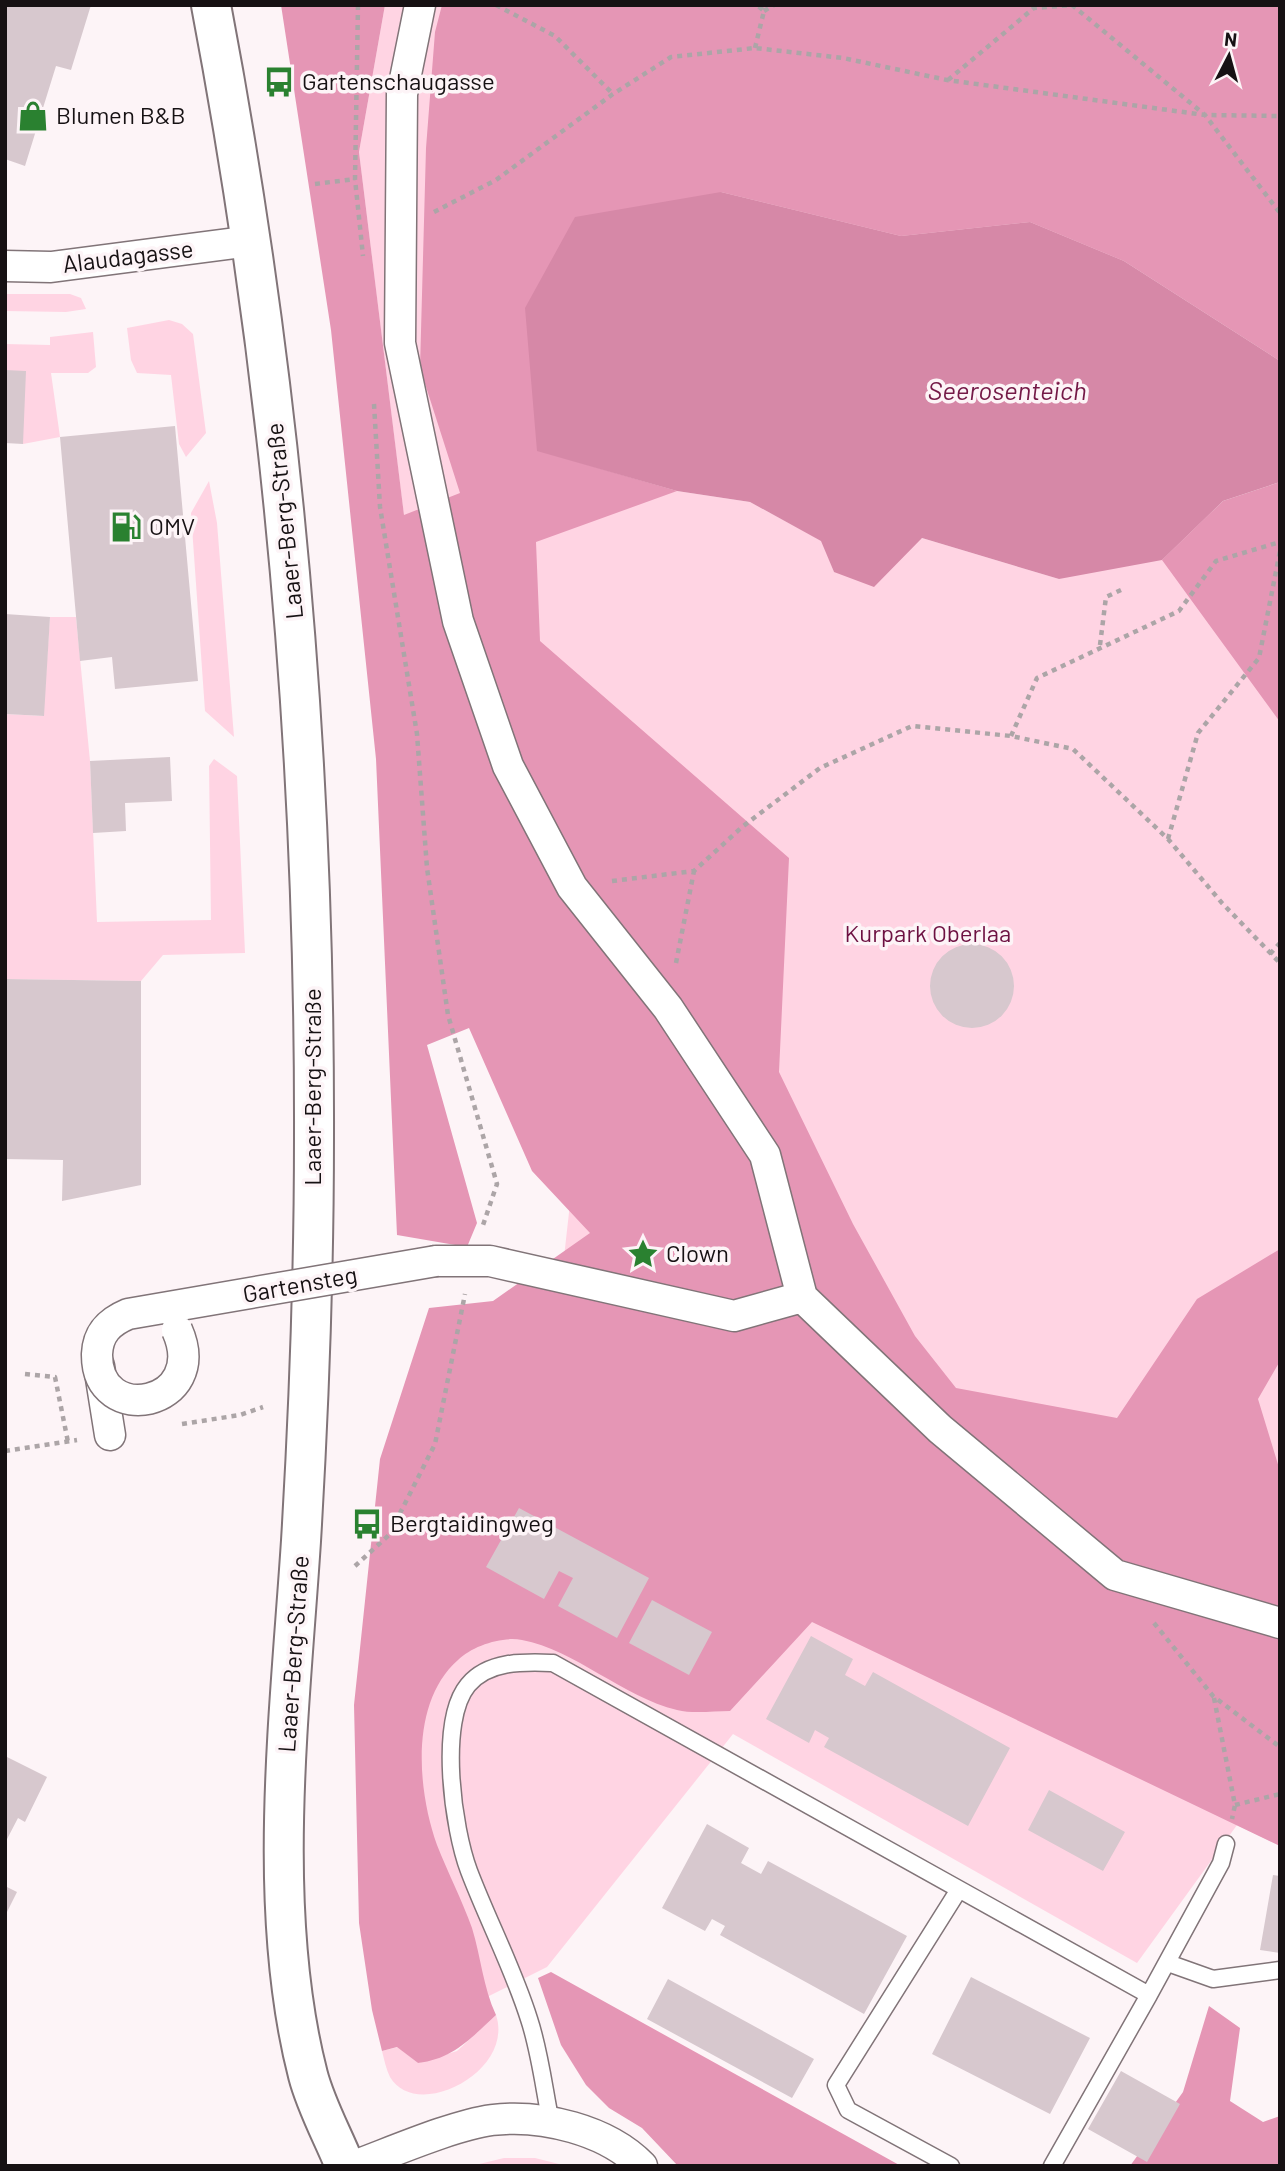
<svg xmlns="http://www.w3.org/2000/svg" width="1285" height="2171" viewBox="0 0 1285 2171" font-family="Barlow,sans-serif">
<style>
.green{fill:#ffd4e3}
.forest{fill:#e596b5}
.water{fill:#d688a7}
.building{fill:#d7c8ce}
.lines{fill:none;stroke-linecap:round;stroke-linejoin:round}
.lane-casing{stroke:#817478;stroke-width:19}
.street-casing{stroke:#817478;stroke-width:33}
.secondary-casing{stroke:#817478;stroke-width:42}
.path{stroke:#aca5a7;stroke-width:4.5;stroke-dasharray:5 5;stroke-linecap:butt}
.lane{stroke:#fff;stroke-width:16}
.street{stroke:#fff;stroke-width:30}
.secondary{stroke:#fff;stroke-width:38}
.street-bridge-casing{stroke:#817478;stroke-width:33;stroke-linecap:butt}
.street-bridge{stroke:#fff;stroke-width:30}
.labels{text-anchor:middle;stroke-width:7;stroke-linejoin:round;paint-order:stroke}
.poi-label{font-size:24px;fill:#161113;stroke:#fdf4f7;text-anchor:start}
.street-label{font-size:24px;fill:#161113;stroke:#fdf4f7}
.park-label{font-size:24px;fill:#6d1142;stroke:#fdf4f7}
.water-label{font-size:26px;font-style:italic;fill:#741947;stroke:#fdf4f7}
</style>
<rect width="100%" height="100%" fill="#fdf4f7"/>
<path class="green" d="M385 5H1280V361L1124 261 677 491 750 502 822 541 834 572 922 538 1059 579 1280 482V1846L1237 1825 1137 1963 733 1734 547 1967 437 2022 381 1789 562 1275 576 1150 410 565 359 152Z
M5 294H70L81 298 86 309 66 312 5 311Z
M169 320 182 324 193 334 206 433 186 457 179 444 171 375 137 373 131 360 127 328Z
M93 332 96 367 88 373H51L60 437 23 444 5 370V344L50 345V337Z
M209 481 217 523 234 737 205 711 191 513Z
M50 617H76L90 761 97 922 211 920 209 766 214 759 237 776 245 953 163 955 141 981 5 979V714L43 716Z
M496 2015C515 2072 416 2122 390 2077 386 2069 384 2059 382 2051L398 2047 418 2063 457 2051Z
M504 2158H535L567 2166H471Z"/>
<path class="forest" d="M281 5H385L359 152 404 515 460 493 420 368 426 148 435 32 442 5H1280V361L1124 261 1030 222 901 236 721 192 537 450 677 491 536 542 540 641 789 858 779 1072 853 1224 915 1336 956 1388 1117 1418 1197 1299 1280 1249V1361L1258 1399 1280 1471V1846L812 1622 730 1711C713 1711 693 1714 677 1710 623 1697 575 1650 522 1640 502 1636 472 1646 458 1660 410 1702 417 1789 437 1845 448 1873 462 1900 472 1928 481 1957 483 1987 496 2015 471 2038 453 2059 418 2063L397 2047 382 2051 372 2010 359 1923 354 1705 380 1459 429 1308 493 1301 590 1233 532 1171 469 1028 427 1045 477 1223 467 1247 397 1235 376 759 331 330Z
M1280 482V722L1162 560 1223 501Z
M551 1972 901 2166H678L642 2128 609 2108 586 2085 561 2045 538 1978Z
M1209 2006 1240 2028 1230 2101 1263 2122 1280 2116V2166H1130L1183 2092Z"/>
<path class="water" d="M721 192 901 236 1030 222 1124 261 1280 361V482L1223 501 1162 560 1059 579 922 538 874 587 834 572 821 541 750 502 677 491 537 451 525 308 575 217Z"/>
<path class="building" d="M5 5H91L71 70 56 66 25 166 5 159Z
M5 370 26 371 23 444 5 443Z
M175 426 198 681 115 689 112 657 80 661 60 437Z
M5 614 50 617 44 716 5 714Z
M170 757 172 801 125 803 126 831 93 833 90 761Z
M930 986a42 42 0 1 1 84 0a42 42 0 1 1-84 0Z
M5 979 141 981V1185L62 1201 63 1160 5 1159Z
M519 1508 649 1578 617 1638 558 1606 573 1578 559 1571 544 1599 486 1567Z
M652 1600 712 1632 689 1675 629 1643Z
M811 1636 853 1659 845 1675 865 1686 873 1672 1010 1748 968 1826 824 1747 829 1738 815 1730 809 1743 766 1719Z
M5 1756 47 1777 25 1822 18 1818 5 1843Z
M1049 1790 1125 1832 1103 1871 1028 1830Z
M707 1824 749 1848 741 1863 761 1874 768 1861 907 1936 864 2014 720 1935 725 1926 712 1919 705 1931 662 1908Z
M1273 1875 1280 1876V1953L1260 1950Z
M5 1886 17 1892 5 1916Z
M971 1977 1090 2038 1050 2114 932 2054Z
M668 1979 814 2059 792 2098 647 2019Z
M1121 2071 1180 2104 1147 2162 1088 2129Z"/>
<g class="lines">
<g class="lane-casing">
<path id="lane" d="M1168 1963 1213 1979 1280 1970
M551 2123C544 2089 540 2052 529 2019 513 1968 488 1921 469 1871 453 1829 438 1721 468 1685 489 1660 525 1662 553 1663L1149 1995 1221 1863 1226 1844
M951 2166 848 2110 836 2085 958 1891
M1052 2166 1149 1995"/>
</g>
<g class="street-casing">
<path id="street" d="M420 5 402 94 400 343 458 621 508 766 572 887 668 1008 765 1155 802 1297 940 1429 1115 1575 1280 1623
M5 266 51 267 251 241
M436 1261H490L734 1316 802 1297
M99 1366 110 1435
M354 2166C392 2152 454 2125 492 2120 542 2114 607 2130 642 2166"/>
</g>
<g class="secondary-casing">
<path id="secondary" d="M211 5C282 378 315 757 314 1137 314 1271 309 1407 301 1541 290 1711 265 1909 308 2075 316 2106 333 2136 345 2166"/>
</g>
<path class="path" d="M358 5 355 179 363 256
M496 5 555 36 613 94
M764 11 774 5
M755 48 764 11 757 5
M948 80 1034 8 1072 5 1205 115 1280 213
M315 184 355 179
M434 212 496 180 613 94 671 57 755 48 843 58 947 80 1205 115 1280 116
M374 404 380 507 417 734 427 868 448 1015 497 1184 482 1228
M1100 645 1106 597 1121 590
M1011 736 1037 678 1179 611 1216 561 1280 542
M1168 839 1198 733 1259 658 1280 551
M612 881 694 871 742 827 820 768 912 726 1011 736 1073 749 1168 839 1222 903 1280 963
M1270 954 1280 943
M676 963 694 871
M25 1374 55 1377 68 1442
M182 1424 240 1415 263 1407
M5 1451 77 1440
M355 1566 389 1535 435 1444 465 1294
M1154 1623 1213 1696 1280 1747
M1214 1698 1235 1805 1232 1819
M1235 1805 1280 1794"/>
<use href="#lane" class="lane"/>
<use href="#street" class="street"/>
<use href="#secondary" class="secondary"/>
<g class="street-bridge-casing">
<path id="street-bridge" d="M177 1330C211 1406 96 1429 97 1354 98 1333 109 1322 128 1314L436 1261"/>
</g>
<use href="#street-bridge" class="street-bridge"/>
</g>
<defs>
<g id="bus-bare" transform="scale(2.415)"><path d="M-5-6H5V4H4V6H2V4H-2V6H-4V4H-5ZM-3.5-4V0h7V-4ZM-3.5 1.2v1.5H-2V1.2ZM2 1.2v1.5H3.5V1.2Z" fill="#2a8130" stroke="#fdf4f7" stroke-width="2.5" paint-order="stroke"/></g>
<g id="shop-bare" transform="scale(2.415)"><path d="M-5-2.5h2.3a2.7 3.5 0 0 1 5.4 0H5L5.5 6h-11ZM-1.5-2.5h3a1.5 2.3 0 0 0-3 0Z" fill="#2a8130" stroke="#fdf4f7" stroke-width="2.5" paint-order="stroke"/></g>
<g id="fuel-bare" transform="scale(2.415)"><path d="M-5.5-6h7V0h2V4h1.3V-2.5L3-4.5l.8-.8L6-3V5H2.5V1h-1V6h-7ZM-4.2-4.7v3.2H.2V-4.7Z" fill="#2a8130" stroke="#fdf4f7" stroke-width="2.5" paint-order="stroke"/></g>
<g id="sight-bare" transform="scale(2.415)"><path d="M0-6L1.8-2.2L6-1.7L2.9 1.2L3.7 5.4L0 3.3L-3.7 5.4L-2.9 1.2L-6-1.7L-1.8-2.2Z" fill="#2a8130" stroke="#fdf4f7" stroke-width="2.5" paint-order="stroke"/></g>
</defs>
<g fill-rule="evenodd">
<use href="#bus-bare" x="279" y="82"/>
<use href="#shop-bare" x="33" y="116"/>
<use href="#fuel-bare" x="126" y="527"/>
<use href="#sight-bare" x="643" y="1254"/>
<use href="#bus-bare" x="367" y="1524"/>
</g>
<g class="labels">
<g class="poi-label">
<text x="302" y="90">Gartenschaugasse</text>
<text x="56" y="124">Blumen B&amp;B</text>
<text x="149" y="535">OMV</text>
<text x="666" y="1262">Clown</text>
<text x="390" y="1532">Bergtaidingweg</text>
</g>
<g class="street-label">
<text transform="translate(128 257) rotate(-7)" y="8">Alaudagasse</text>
<text transform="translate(285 521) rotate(-96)" y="8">Laaer-Berg-Straße</text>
<text transform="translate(313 1087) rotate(-90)" y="8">Laaer-Berg-Straße</text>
<text transform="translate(300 1285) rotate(-10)" y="8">Gartensteg</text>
<text transform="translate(294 1654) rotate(-86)" y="8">Laaer-Berg-Straße</text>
</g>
<g class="park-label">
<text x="928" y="942">Kurpark Oberlaa</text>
</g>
<g class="water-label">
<text x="1007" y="400">Seerosenteich</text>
</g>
</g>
<rect width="1285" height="2171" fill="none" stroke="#161113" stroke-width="14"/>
<g transform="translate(1229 56) rotate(6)" stroke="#fdf4f7" stroke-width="5" paint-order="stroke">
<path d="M0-5L12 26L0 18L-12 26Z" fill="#161113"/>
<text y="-10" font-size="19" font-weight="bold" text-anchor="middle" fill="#161113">N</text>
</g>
</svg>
